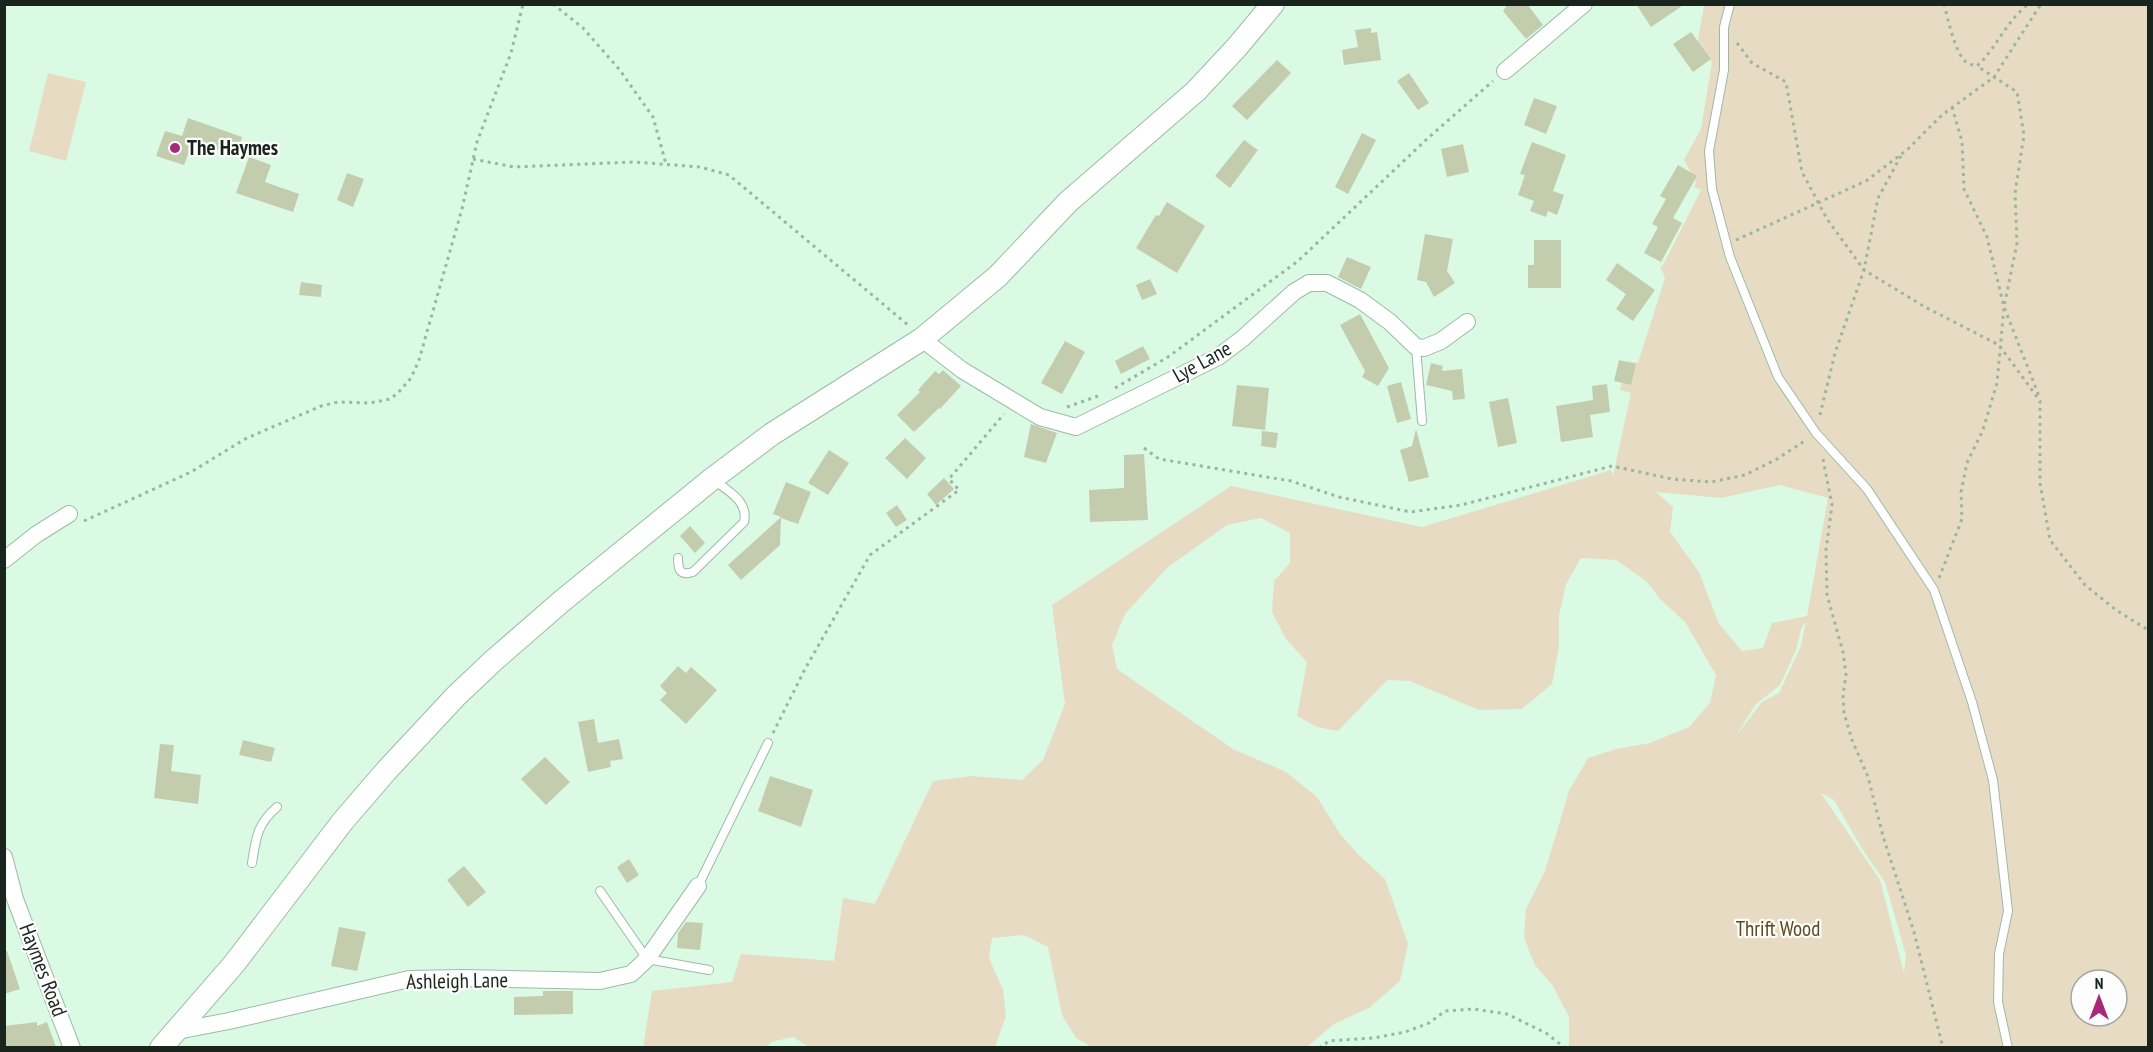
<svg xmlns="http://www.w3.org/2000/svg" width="2153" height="1052" viewBox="0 0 2153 1052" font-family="'PT Sans Narrow',sans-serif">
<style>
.green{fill:#e7dcc3;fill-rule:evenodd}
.building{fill:#c3cdae}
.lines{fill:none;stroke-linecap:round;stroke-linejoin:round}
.lane-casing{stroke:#9cbba6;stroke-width:10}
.street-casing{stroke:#9cbba6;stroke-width:18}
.secondary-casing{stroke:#9cbba6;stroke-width:24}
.path{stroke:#9bb4a3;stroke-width:3;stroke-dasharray:3 4.5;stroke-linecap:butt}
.lane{stroke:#fff;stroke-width:8}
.street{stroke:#fff;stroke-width:16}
.secondary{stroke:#fff;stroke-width:22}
.poi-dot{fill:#a7297a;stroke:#fdfdfd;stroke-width:2}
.labels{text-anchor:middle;stroke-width:4.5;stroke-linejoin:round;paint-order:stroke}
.poi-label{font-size:21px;font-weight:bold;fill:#18241c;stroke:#fdfdfd;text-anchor:start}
.street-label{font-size:21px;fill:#18241c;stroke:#fdfdfd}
.park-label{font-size:21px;fill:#5e4a17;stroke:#fdfdfd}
</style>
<rect width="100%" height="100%" fill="#dafae4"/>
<path class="green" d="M1704 5H2148V1047H1569V1017L1553 986 1535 965 1524 938 1526 909 1545 871 1569 791 1588 758 1616 749 1650 743 1689 727 1710 703 1716 675 1685 622 1660 599 1646 581 1616 560 1581 558 1566 584 1559 615V647L1552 684 1522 709 1479 710 1410 681 1387 680 1338 731 1317 727 1297 716 1307 662 1286 639 1272 612 1274 581 1290 563V533L1261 518 1227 525 1167 568 1125 614 1112 645 1117 669 1233 749 1286 772 1317 797 1340 834 1359 855 1385 879 1408 944 1400 981 1369 1008 1334 1024 1307 1047H1092L1076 1038 1062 1015 1048 947 1024 935 992 938 989 958 1003 990 1006 1016 995 1047H809L793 1037 771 1042 767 1047 643 1048 652 991 732 982 741 954 834 961 843 898 875 904 933 781 971 776 1022 780 1043 760 1065 704 1052 605 1231 486 1422 527 1611 470 1613 476 1631 393 1620 390 1627 361 1638 363 1665 278 1660 266 1662 267 1701 190 1694 187 1696 182 1684 160 1701 129 1712 62 1698 41ZM1780 485 1828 498 1807 616 1772 623 1763 648 1742 651 1719 624 1699 572 1670 532 1673 507 1656 492 1721 498ZM1806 621 1801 646 1779 693 1762 702 1736 736 1755 705 1780 685 1796 650 1801 629ZM1821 793 1834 800 1863 850 1885 882 1906 955 1904 973 1880 880ZM2081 980H2117V1016H2081Z
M48 73 86 82 66 161 29 151Z"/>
<path class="building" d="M1508 4H1527L1543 25 1526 39 1503 11Z
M1636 4H1685L1651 27Z
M1371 28V33L1377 32 1381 60 1344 65 1342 50 1358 47 1355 30Z
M1691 32 1711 59 1693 72 1673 44Z
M1277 60 1291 73 1247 120 1232 106Z
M1409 73 1429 103 1418 110 1397 81Z
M1534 98 1557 106 1546 134 1524 125Z
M188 118 242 137 236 156 193 141 184 165 156 156 165 131 182 136Z
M1362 133 1376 140 1348 194 1335 187Z
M1244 140 1258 150 1230 188 1215 176Z
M1532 142 1566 155 1553 191 1564 195 1557 215 1548 211 1546 217 1530 211 1534 201 1518 195 1525 175 1520 174Z
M1463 144 1469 172 1447 177 1441 149Z
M249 157 271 165 265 182 299 194 293 212 236 193Z
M1678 165 1697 176 1673 218 1682 223 1661 262 1644 253 1658 227 1652 224 1666 199 1660 196Z
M347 173 364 179 353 207 337 200Z
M1167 202 1205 226 1177 273 1136 248 1156 215 1159 216Z
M1425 234 1453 239 1447 271 1455 283 1434 297 1426 282 1417 280Z
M1534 240H1561V288H1528V265H1534Z
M1347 257 1371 267 1361 289 1338 277Z
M1617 263 1655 290 1633 321 1616 309 1626 294 1606 280Z
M1150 279 1157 294 1142 300 1136 285Z
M301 282 322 285 321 297 299 295Z
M1360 314 1389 368 1378 386 1362 377 1365 371 1340 325Z
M1065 341 1085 352 1062 394 1041 383Z
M1143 346 1150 359 1121 374 1115 361Z
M1619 360 1636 364 1631 385 1614 381Z
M1431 363 1443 366 1442 371 1462 369 1465 399 1453 400 1452 391 1426 385Z
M943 370 961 386 940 409 939 408 914 432 897 415 920 392 918 390 935 371 939 374Z
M1401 382 1411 419 1397 423 1387 386Z
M1607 384 1610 412 1590 415 1593 437 1561 442 1556 406 1593 400 1592 386Z
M1237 385 1269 388 1265 430 1232 426Z
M1508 398 1517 443 1498 447 1489 402Z
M1031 424 1057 433 1046 463 1024 457Z
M1416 429 1429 477 1409 482 1400 450 1412 446Z
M1262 431 1278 433 1276 448 1261 446Z
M905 438 926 458 907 479 885 458Z
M829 450 849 463 828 495 808 483Z
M1144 454 1148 520 1090 522 1089 490 1124 488V455Z
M944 478 954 489 936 505 927 494Z
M786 482 811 492 798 524 781 518 780 545 741 580 728 565 781 517 773 514Z
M897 505 907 520 896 527 886 513Z
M690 526 705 543 695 553 680 536Z
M678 666 686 673 691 667 717 690 686 724 660 700 667 693 660 686Z
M594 719 598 743 619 739 623 759 610 761 611 767 588 772 578 722Z
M243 740 275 748 271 762 239 755Z
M160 744 174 745 171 771 201 775 198 804 154 798Z
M545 757 570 782 546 805 521 779Z
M770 776 813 790 801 827 758 811Z
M629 859 639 875 627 883 617 867Z
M464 866 486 892 468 907 447 880Z
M686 922 703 923 700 950 677 948 678 933Z
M339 927 366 932 357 971 331 966Z
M4 951H7L20 989 4 994Z
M543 991H573V1014L514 1015V997L543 996Z
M37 1022V1026L47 1022 56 1047H4V1026Z"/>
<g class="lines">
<g class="lane-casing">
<path id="lane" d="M1730 4 1724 27V70L1709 151 1712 189 1730 257 1778 377 1816 433 1867 489 1934 590 1972 702 1993 780 2008 911 1999 954 1998 1002 2008 1048
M1416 347 1422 421
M678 558C678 570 680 576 693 572L744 522C749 501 727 490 712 479
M252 863C256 838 257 824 277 807
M698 886 768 743
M600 891 647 959 709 970"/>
</g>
<g class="street-casing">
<path id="street" d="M1505 71 1584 4
M922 339 962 370 1040 417 1076 427 1218 357 1242 339 1294 292 1309 283H1327L1360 300 1390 322 1416 347 1424 348 1441 341 1467 322
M4 560 37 534 69 514
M4 857 15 899 72 1048
M177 1031 229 1021 409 979 462 978 600 981 631 974 647 959 698 886"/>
</g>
<g class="secondary-casing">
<path id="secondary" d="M161 1048 234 964 343 821 387 770 456 696 493 661 562 601 712 479 772 434 922 339 998 276 1068 202 1196 91 1237 47 1273 4"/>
</g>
<path class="path" d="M553 4 583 28 619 69 653 117 666 164
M1944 4C1948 19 1955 54 1967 63 1970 65 1974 65 1977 66 1996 49 2008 18 2029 4
M1737 43 1752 63 1786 82 1802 172 1827 219 1864 270 1925 307 1999 345 2040 401V483L2050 540 2085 585 2116 610 2148 630
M1952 107 1962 141 1964 189 1987 237 2004 307 2039 396
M473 159 514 167 634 162 700 167 729 175 908 325
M1736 240 1866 181 1908 149 1942 115 1994 77 2041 4
M1115 388 1168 357 1298 261 1428 138 1493 81
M1067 407 1098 396
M1820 415 1835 353 1864 270 1878 198 1902 154
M1144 448 1159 459 1291 481 1339 497 1411 512 1461 505 1612 466 1672 479 1711 482 1745 475 1777 459 1806 440
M1823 459 1832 505 1826 550 1827 595 1843 652 1846 675 1843 695 1844 713 1852 740 1868 777 1883 836 1914 932 1943 1048
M84 521 191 472 245 439 321 406 338 402 370 403 390 399 398 393 411 378 419 360 462 209 477 142 511 53 523 4
M1939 578 1962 519 1961 492 1967 463 1983 430 1997 383 2004 307 2017 243 2015 193 2024 135 2017 92 1977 66
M773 733 805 669 870 555 959 490 949 479 1004 414
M1319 1048 1329 1041 1374 1038 1405 1032 1429 1023 1445 1011 1473 1009 1507 1014 1546 1033 1565 1048"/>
<use href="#lane" class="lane"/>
<use href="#street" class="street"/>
<use href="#secondary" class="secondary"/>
</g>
<circle class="poi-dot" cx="175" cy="148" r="6"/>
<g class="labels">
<g class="poi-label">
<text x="187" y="155">The Haymes</text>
</g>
<g class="street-label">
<text transform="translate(1202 362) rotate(-29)" y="7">Lye Lane</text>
<text transform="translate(43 970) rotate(69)" y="7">Haymes Road</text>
<text transform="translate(457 981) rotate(-1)" y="7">Ashleigh Lane</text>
</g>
<g class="park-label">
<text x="1778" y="936">Thrift Wood</text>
</g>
</g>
<rect width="2153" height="1052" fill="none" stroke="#18241c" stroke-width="12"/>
<g transform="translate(2099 998)"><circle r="28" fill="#fdfdfd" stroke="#a1a6a3" stroke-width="1.5"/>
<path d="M0-4.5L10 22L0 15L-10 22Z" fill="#a7297a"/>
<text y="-9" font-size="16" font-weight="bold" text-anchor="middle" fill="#18241c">N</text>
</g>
</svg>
